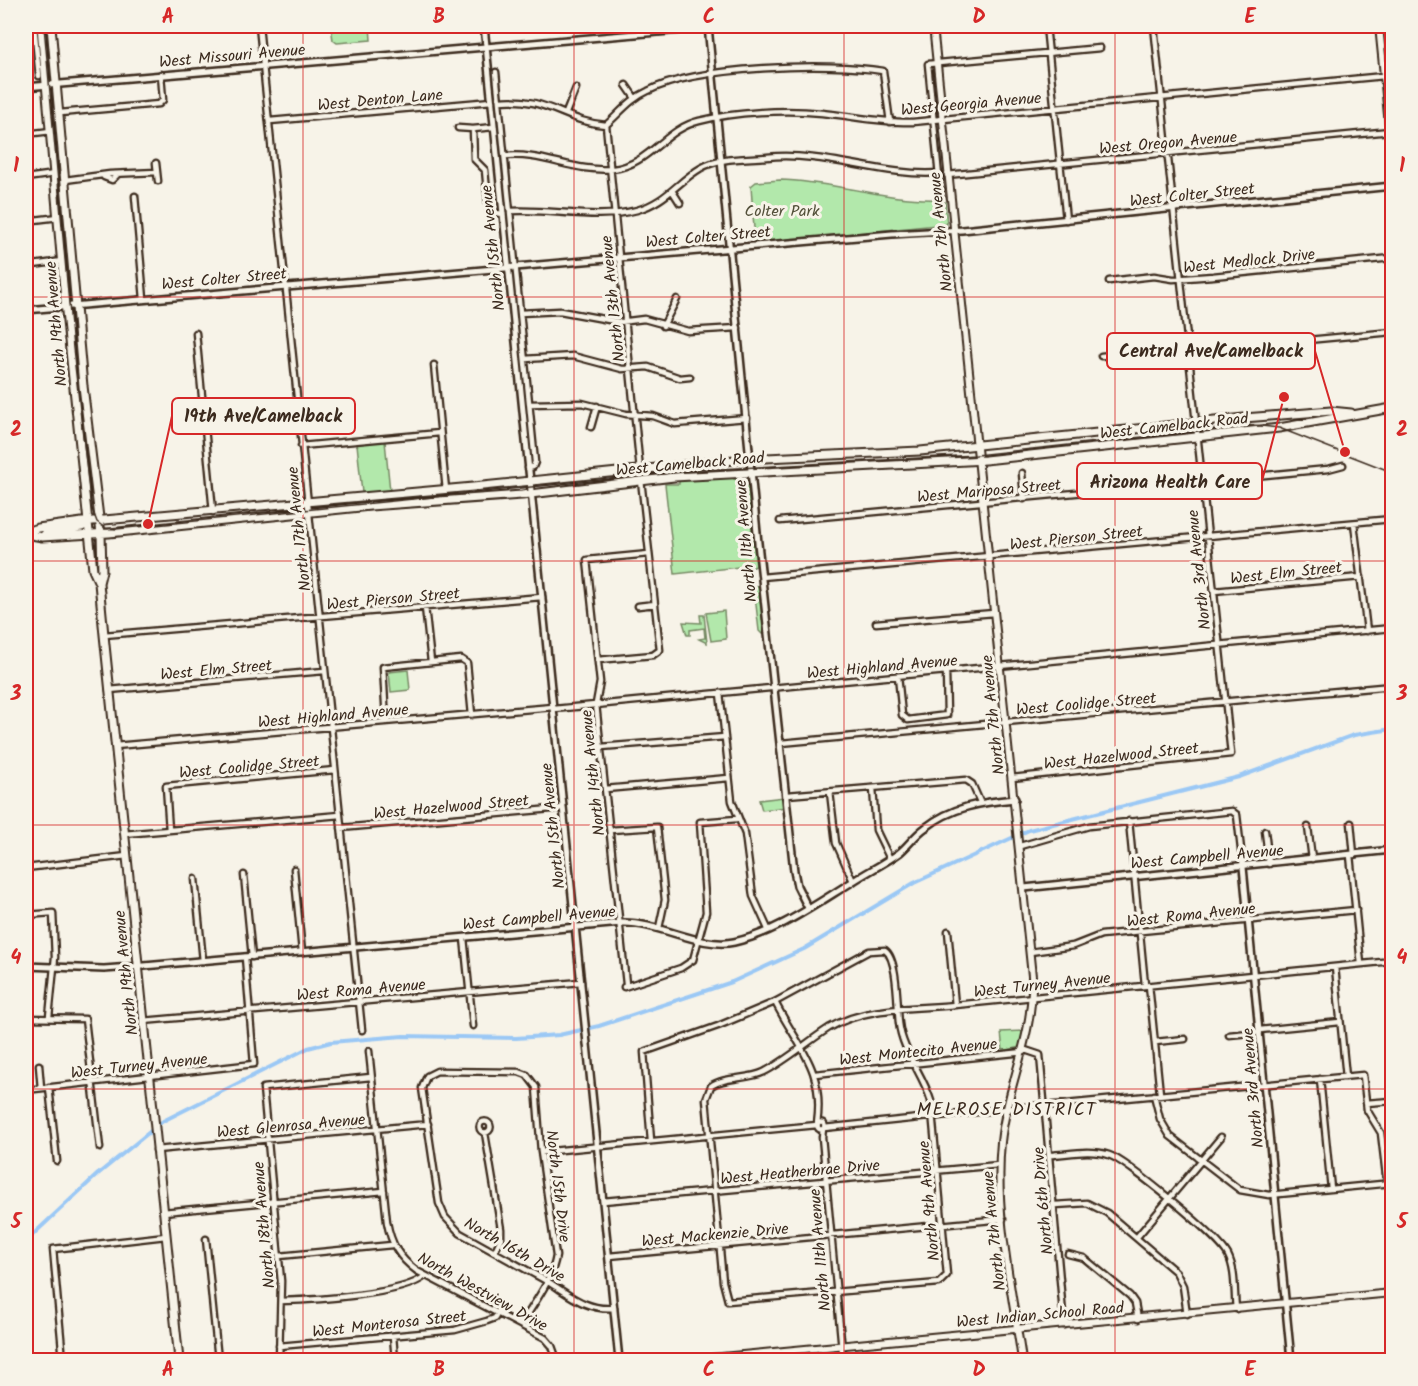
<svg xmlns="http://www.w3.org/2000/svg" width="1418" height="1386" viewBox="0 0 1418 1386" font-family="Kalam,sans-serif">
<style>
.green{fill:#b2e8ab;stroke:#768964;stroke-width:1.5}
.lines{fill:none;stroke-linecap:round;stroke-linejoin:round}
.canal{stroke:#9bc8f5;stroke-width:4}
.minor-casing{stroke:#3b2a1e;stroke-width:9}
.tertiary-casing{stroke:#3b2a1e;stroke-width:10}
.secondary-casing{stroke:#3b2a1e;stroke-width:10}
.primary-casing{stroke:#3b2a1e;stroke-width:11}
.minor{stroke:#f7f3e8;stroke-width:4.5}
.tertiary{stroke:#f7f3e8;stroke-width:5}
.secondary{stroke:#f7f3e8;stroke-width:6}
.primary{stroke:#f7f3e8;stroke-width:7}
.tram{stroke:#3b2a1e;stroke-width:1.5}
.grid{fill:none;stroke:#d62828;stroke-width:1.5;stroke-opacity:0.55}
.labels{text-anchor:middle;stroke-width:6;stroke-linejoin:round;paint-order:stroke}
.street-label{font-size:16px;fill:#3b2a1e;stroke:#f7f3e8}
.park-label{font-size:16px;fill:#53503a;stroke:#f7f3e8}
.neighbourhood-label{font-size:18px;letter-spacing:1.5px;fill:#3b2a1e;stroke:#f7f3e8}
.leader{fill:none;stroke:#d62828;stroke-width:2}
.callout-dot{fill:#d62828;stroke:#f7f3e8;stroke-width:2}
.callout{fill:#f7f3e8;stroke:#d62828;stroke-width:2}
.callout-label{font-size:18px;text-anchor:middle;font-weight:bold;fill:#3b2a1e}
.neatline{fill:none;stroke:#d62828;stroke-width:2}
.grid-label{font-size:20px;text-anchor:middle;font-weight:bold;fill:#d62828}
</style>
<rect width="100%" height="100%" fill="#f7f3e8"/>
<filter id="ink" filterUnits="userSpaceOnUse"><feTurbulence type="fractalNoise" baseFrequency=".0167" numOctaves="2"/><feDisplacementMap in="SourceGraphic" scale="12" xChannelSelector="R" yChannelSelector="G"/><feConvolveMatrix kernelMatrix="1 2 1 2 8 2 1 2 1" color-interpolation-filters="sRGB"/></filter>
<g filter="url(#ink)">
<path class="green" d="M331 26H370L371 40 337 43 333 40Z
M780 180C834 181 885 201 939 199L945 202 947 224 755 243 751 186 756 182Z
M385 441 390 491 362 493 357 444Z
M734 477V479L747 481 756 566 743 571 739 567 675 574 665 484H679V481Z
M759 585 764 634H762L759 631 754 587Z
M724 611 726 639 711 641 706 613Z
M700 615H704L707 643 699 639 705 638 704 628 690 630V635H687L683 622 701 623Z
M408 670 410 690 391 692 389 672Z
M784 797 786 807 762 810 759 800Z
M1023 1031 1020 1047 1003 1051 1001 1032Z"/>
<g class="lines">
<path class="canal" d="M26 1241 98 1174 163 1121 308 1048 331 1042 403 1036 516 1038 559 1035 599 1026 732 982 804 949 914 883 1029 830 1239 777 1354 735 1392 729"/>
<g class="minor-casing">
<path id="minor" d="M34 26 39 76
M259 26 362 1030
M1046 26 1066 220
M496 72 535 462 533 467 528 468
M626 85 635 98
M499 101C547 96 565 122 606 125
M60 113 159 104 163 100 161 74
M566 113 576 88
M270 121 492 101
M606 125 640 470
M606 125C620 113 630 99 648 91 696 66 829 62 883 71L890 122
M494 127 473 129 474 159 485 170 489 212 503 214
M458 128 473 129
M26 134 51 131
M505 156C542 152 575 173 613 169 649 165 665 129 699 121 735 112 785 109 822 113 853 116 882 123 913 122L1384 76
M156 163 158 181
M947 175 1390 131
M104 177 112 180 117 175
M26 178 55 174
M65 180 110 174 157 172
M673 192 680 203
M135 196 144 299
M941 197 928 64 1100 48
M510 211C552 208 595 221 637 210 666 202 677 182 701 168 719 157 747 159 767 157 826 151 881 177 939 173
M26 221 59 217
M26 266 62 261
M1109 281 1154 276 1173 279 1213 276 1392 258
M520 313 560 311 620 322 644 319 688 331 738 328
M663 326 677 299
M196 333 213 512
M1101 356 1161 350 1193 351 1392 332
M525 359 573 356 622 369 648 367 680 378 690 377
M434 365 446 490
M529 404 582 403 626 414 653 416 675 424 747 418
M591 427 597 406
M301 446 440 433
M1022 473 1024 499
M780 521 1328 469 1343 465
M1354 523 1367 631
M762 577 1392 519
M1214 591 1361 577
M638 606 655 604
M425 607 431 662
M876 623 994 613
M104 635 542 597
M598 660 653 655 660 650 641 480
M898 676 902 715 908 720 947 715 946 672
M109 690 324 671
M720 693 732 801 745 834 753 896 768 929
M554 709 1392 628
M386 722 383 667 461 659 467 663 472 715
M781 743 1392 686
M115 746 553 707
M601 747 725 737
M1012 778 1231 754 1154 26
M873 788 876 830 890 859
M605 789 729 778
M830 792 836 843 853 881
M787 795 966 780 972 784 980 802
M1129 821 1145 985
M1351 823 1354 855
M1308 827 1312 859
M341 828 563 808
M169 830 166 786 335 770
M610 830 657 827 665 900 659 928
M1265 831 1269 864
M124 834 340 815
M1020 846 1089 826 1232 811 1237 815 1243 867
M1350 855 1361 964
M26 868 127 856
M294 869 302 952
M244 875 252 957
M195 879 203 961
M26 915 53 913 55 957 49 1017
M948 931 955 1005
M464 938 473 1026
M1030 952 1073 946 1101 935 1356 910
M1335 967 1346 1077
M626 984 596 704 600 682 587 560 649 554
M1149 985 1160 1094
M624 987 681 968 693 960 706 912 700 822 737 819
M775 1002C798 1047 825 1069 817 1124
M26 1018 85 1019 100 1148
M143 1021 581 982
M1260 1030 1340 1022
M1229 1035 1260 1032
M1155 1042 1185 1039
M1025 1050 1040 1055 1064 1325
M369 1051 387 1222C391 1244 399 1258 417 1271L545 1338 552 1346 557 1360
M39 1065 41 1088
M815 1074 1024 1052
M1320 1079 1331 1189
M49 1087 57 1161
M26 1090 254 1064 245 957
M1154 1095 1160 1119 1170 1136 1240 1190 1269 1195 1392 1183
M1366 1103 1392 1101
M1045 1106 1363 1075 1367 1110 1381 1133 1387 1184
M479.5 1127a5.5 5.5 0 1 1 11 0a5.5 5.5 0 1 1-11 0Z
M817.5 1126a3.5 3.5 0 1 1 7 0a3.5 3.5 0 1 1-7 0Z
M824 1128 1045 1105
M823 1129 822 1137 843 1360
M485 1133 501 1229V1238L495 1251
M651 1141 644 1052 718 1026 775 1002 869 951 885 950C898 959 897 1006 899 1023 902 1051 923 1074 931 1101L947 1275 939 1283 728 1301 723 1282 706 1099 711 1086C725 1076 748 1080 764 1072 787 1060 807 1042 829 1028 867 1006 913 1009 955 1005L1392 961
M156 1150 428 1124
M541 1152 817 1125
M1050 1155C1069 1154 1090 1149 1109 1155 1127 1161 1220 1238 1228 1255 1236 1271 1234 1291 1236 1309
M603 1201 999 1165
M1055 1205 1087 1203 1107 1213 1176 1272 1183 1286 1187 1314
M163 1212 384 1191
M1137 1237 1221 1137
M206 1239 218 1360
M1068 1254 1084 1258 1130 1296 1135 1303 1138 1319
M279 1256 392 1245
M609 1256 1003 1219
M281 1301C312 1300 404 1295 425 1276
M521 1325C533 1304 552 1281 556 1256L541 1152 536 1087 527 1075 519 1072 437 1071 427 1076 422 1088 439 1203 445 1217 460 1233 543 1279 550 1283C571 1296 588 1311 614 1308
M393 1336 395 1360
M279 1346 455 1330 487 1321 495 1318 498 1312
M63 1360 53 1249 166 1236
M279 1360 281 1281 263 1088 371 1077"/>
</g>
<g class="tertiary-casing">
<path id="tertiary" d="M484 26 619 1360
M708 26 758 543 794 871 797 886 808 908
M26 87 727 26
M26 310 892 234 962 230 1392 186
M1243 867 1291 1360
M1024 888 1392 850
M26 966 104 969 144 966 622 923C659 922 700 949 734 942 776 933 816 904 852 882 867 872 884 864 899 853 908 846 915 835 925 828 951 807 982 802 1015 799"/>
</g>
<g class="secondary-casing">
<path id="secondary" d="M933 26 1032 976C1034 1038 1007 1084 1001 1142 994 1212 1012 1291 1022 1360
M1379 26 1392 155
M690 1360 1392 1293"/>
</g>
<g class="primary-casing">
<path id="primary" d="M41 26 66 312 93 570 99 583
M51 26 83 386 101 534 102 571 99 583 104 635 179 1360
M26 532 38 528 82 522 473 487 744 459 920 451 1244 418 1331 411 1351 413
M26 534 42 537 109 533 370 506 522 495 674 477 985 460 1279 428 1392 408
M44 535 47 532 82 527"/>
</g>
<use href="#minor" class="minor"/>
<use href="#tertiary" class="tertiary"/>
<use href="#secondary" class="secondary"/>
<use href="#primary" class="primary"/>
<path class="tram" d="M44 26 73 348 91 506 97 522 105 528 116 529 700 470 976 455 1253 425 1279 428 1392 472"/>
</g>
</g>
<path class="grid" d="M303 26V1360M574 26V1360M844 26V1360M1115 26V1360M26 297H1392M26 561H1392M26 825H1392M26 1089H1392"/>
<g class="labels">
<g class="street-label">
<text transform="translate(232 55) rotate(-5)" y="6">West Missouri Avenue</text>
<text transform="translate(380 99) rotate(-5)" y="6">West Denton Lane</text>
<text transform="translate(971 103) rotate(-5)" y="6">West Georgia Avenue</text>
<text transform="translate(1168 142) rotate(-5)" y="6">West Oregon Avenue</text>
<text transform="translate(1192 194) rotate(-6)" y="6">West Colter Street</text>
<text transform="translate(940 232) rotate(-96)" y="6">North 7th Avenue</text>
<text transform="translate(708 236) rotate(-5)" y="6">West Colter Street</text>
<text transform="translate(492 248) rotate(-96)" y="6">North 15th Avenue</text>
<text transform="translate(1249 260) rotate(-6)" y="6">West Medlock Drive</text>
<text transform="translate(224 278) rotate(-5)" y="6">West Colter Street</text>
<text transform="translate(612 299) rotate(-96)" y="6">North 13th Avenue</text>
<text transform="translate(55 324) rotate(-95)" y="6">North 19th Avenue</text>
<text transform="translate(1174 425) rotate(-6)" y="6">West Camelback Road</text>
<text transform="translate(690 463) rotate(-5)" y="6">West Camelback Road</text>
<text transform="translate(989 490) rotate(-5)" y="6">West Mariposa Street</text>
<text transform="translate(298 529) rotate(-96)" y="6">North 17th Avenue</text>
<text transform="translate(1076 537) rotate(-6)" y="6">West Pierson Street</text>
<text transform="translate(745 541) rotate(-95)" y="6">North 11th Avenue</text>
<text transform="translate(1198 570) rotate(-96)" y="6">North 3rd Avenue</text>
<text transform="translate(1286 572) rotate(-6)" y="6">West Elm Street</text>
<text transform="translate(393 598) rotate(-5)" y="6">West Pierson Street</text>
<text transform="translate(882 666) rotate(-5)" y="6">West Highland Avenue</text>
<text transform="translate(216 669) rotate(-5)" y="6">West Elm Street</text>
<text transform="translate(1086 703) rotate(-5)" y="6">West Coolidge Street</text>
<text transform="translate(333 715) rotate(-5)" y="6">West Highland Avenue</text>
<text transform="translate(992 715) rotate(-96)" y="6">North 7th Avenue</text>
<text transform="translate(1121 755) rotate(-6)" y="6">West Hazelwood Street</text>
<text transform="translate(249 766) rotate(-5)" y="6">West Coolidge Street</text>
<text transform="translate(592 773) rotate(-96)" y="6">North 14th Avenue</text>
<text transform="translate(451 806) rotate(-5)" y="6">West Hazelwood Street</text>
<text transform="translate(552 826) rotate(-96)" y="6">North 15th Avenue</text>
<text transform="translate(1207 856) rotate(-5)" y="6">West Campbell Avenue</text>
<text transform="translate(1191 914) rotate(-6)" y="6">West Roma Avenue</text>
<text transform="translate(539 917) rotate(-5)" y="6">West Campbell Avenue</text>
<text transform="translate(125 973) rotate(-96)" y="6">North 19th Avenue</text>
<text transform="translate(1042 984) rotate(-6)" y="6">West Turney Avenue</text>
<text transform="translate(361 989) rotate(-5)" y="6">West Roma Avenue</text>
<text transform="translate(918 1051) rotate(-6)" y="6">West Montecito Avenue</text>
<text transform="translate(139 1065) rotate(-6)" y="6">West Turney Avenue</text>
<text transform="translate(1252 1088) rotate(-95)" y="6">North 3rd Avenue</text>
<text transform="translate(291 1125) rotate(-5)" y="6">West Glenrosa Avenue</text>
<text transform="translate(800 1171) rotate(-5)" y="6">West Heatherbrae Drive</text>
<text transform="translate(559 1186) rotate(83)" y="6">North 15th Drive</text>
<text transform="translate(928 1201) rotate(-95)" y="6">North 9th Avenue</text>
<text transform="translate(1042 1201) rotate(-95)" y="6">North 6th Drive</text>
<text transform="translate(263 1225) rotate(-95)" y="6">North 18th Avenue</text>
<text transform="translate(993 1231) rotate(-96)" y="6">North 7th Avenue</text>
<text transform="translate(715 1234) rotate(-5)" y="6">West Mackenzie Drive</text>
<text transform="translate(515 1249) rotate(30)" y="6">North 16th Drive</text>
<text transform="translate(819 1250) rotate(-95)" y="6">North 11th Avenue</text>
<text transform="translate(483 1291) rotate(29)" y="6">North Westview Drive</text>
<text transform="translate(1040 1314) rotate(-5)" y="6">West Indian School Road</text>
<text transform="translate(389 1323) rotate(-6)" y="6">West Monterosa Street</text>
</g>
<g class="park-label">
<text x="782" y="216">Colter Park</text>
</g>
<g class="neighbourhood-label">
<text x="1007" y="1115">MELROSE DISTRICT</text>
</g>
</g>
<path class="leader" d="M1345 452L1315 351M148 524L172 416M1284 397L1262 481"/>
<g class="callout-dot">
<circle cx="1345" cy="452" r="6"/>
<circle cx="148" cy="524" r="6"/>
<circle cx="1284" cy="397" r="6"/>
</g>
<g class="callout">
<rect x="1107" y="333" width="208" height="36" rx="6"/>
<rect x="172" y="398" width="183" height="36" rx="6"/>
<rect x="1077" y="463" width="185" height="36" rx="6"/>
</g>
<g class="callout-label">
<text x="1211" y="357">Central Ave/Camelback</text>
<text x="263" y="422">19th Ave/Camelback</text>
<text x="1170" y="488">Arizona Health Care</text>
</g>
<rect width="1418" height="1386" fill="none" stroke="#f7f3e8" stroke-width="66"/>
<rect x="33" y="33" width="1352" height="1320" class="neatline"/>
<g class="grid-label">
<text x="168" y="23">A</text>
<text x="439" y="23">B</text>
<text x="709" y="23">C</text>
<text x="979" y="23">D</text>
<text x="1250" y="23">E</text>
<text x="16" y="172">1</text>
<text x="1402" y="172">1</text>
<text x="16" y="436">2</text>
<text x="1402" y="436">2</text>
<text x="16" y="700">3</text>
<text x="1402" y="700">3</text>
<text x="16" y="964">4</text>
<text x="1402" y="964">4</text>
<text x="16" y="1228">5</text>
<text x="1402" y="1228">5</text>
<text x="168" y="1376">A</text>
<text x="439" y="1376">B</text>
<text x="709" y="1376">C</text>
<text x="979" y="1376">D</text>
<text x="1250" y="1376">E</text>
</g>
</svg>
